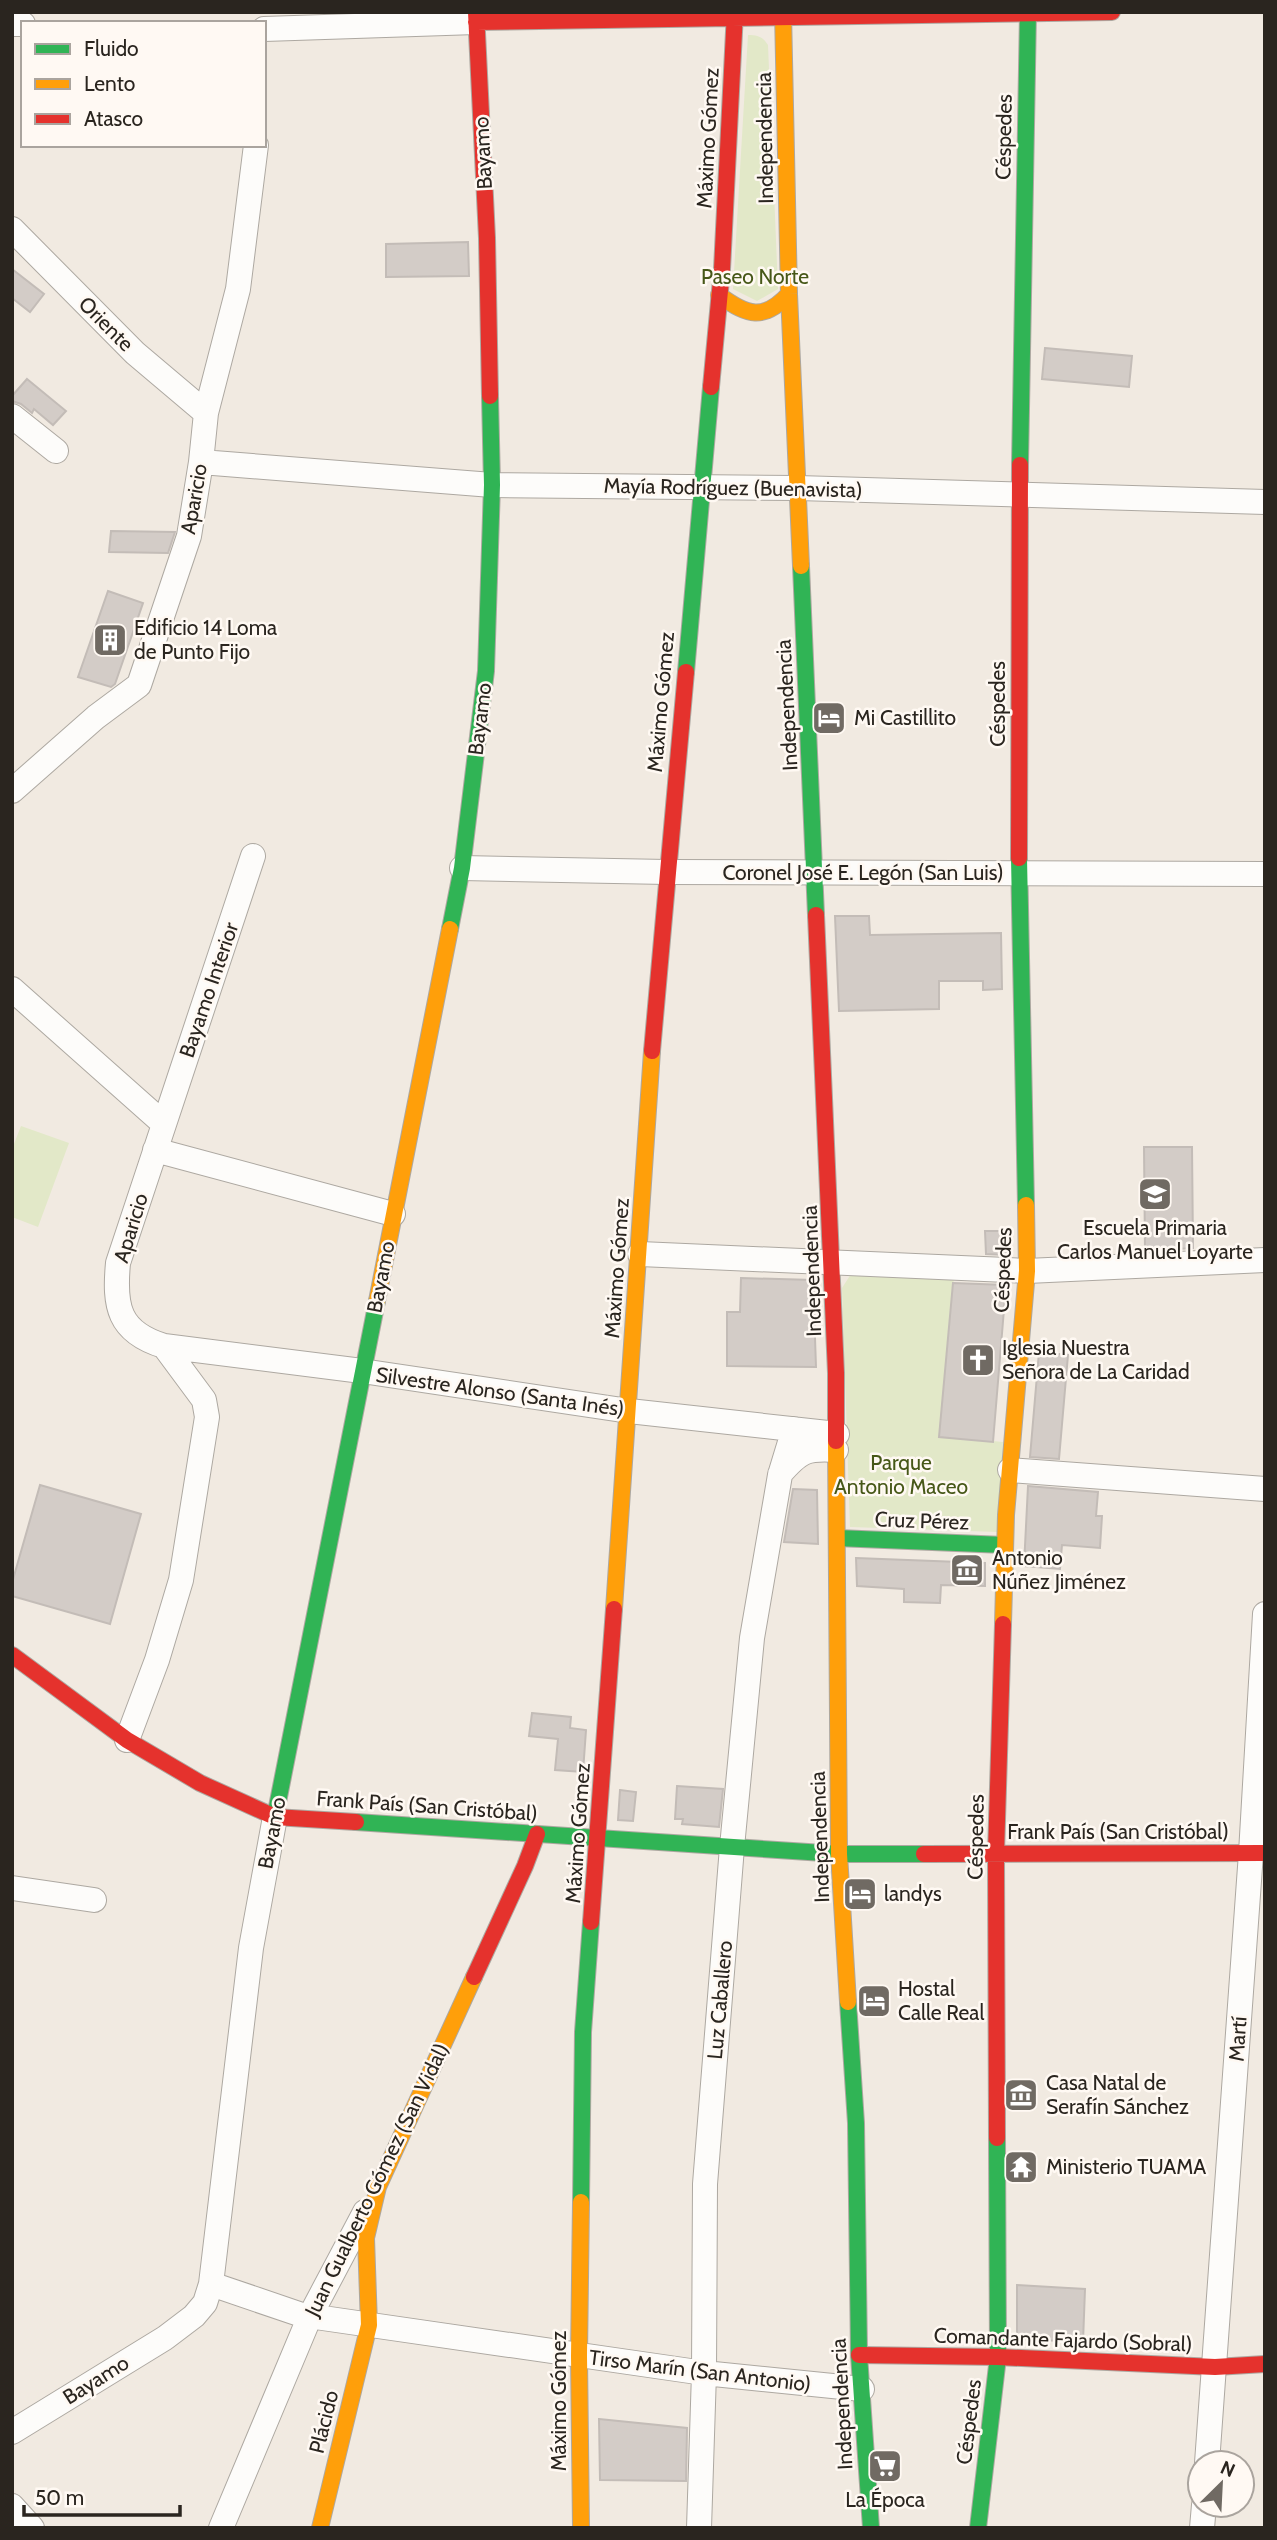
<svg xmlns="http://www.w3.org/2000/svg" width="1277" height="2540" viewBox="0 0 1277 2540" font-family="Cabin,sans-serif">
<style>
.green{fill:#e2e8c8}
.building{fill:#d3ccc7;stroke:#c3bcb7;stroke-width:2}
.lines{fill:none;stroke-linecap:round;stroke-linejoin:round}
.street-casing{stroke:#ada8a1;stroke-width:26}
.fast-casing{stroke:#ada8a1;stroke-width:18}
.slow-casing{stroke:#ada8a1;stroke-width:18}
.jam-casing{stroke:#ada8a1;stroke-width:18}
.street{stroke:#fdfcfa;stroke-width:24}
.fast{stroke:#30b455;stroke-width:16}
.slow{stroke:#ff9f0a;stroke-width:16}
.jam{stroke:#e5322d;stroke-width:16}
.labels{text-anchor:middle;stroke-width:5;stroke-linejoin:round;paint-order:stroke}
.street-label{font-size:21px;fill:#2a251f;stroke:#fff9f3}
.park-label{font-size:21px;fill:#475818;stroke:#fff9f3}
.poi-label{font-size:21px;fill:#2a251f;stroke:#fff9f3;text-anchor:start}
</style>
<rect width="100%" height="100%" fill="#f1eae1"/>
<path class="green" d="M748 35C758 35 763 37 768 45L778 289 757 301 733 289Z
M21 1126 69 1143 38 1227 12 1217V1149Z
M851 1274 954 1277 939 1436 1003 1442 998 1532 850 1527 842 1288Z"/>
<path class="building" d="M468 242 469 276 386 277V244Z
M12 269 44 294 30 312 12 298Z
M1045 348 1132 356 1129 387 1042 379Z
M27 379 66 411 53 425 34 409 32 413 21 404 12 401V396Z
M111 531 175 532 168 553 109 552Z
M108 591 143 603 115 684 111 687 78 677Z
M835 916H869L870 935 1001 933 1002 989 983 990V981H939V1009L839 1011Z
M1144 1147H1192L1193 1248 1145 1251Z
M985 1231H1007V1255L986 1254Z
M741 1278 813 1280 816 1367 727 1366V1312H740Z
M953 1283 1006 1285 993 1442 939 1437Z
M1039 1352 1068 1355 1059 1459 1030 1457Z
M40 1485 141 1514 110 1624 12 1596V1583Z
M1028 1486 1098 1492 1096 1516H1102L1100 1548 1062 1545 1060 1569 1024 1566Z
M793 1489 817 1490 818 1544 784 1542Z
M856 1558 985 1563V1586L941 1585 940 1603 904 1602V1589L857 1586Z
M532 1713 571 1717 570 1728 586 1730 583 1772 555 1770 558 1739 529 1736Z
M677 1786 723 1789 719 1827 682 1824 683 1819H675Z
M620 1790 636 1792 633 1821 618 1820Z
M1017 2285 1085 2289 1083 2342 1017 2339Z
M599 2419 687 2428 686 2481 600 2480Z"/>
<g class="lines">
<g class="street-casing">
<path id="street" d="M12 24H23
M264 29 476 22
M12 229 135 353 206 413
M12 416 56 451
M201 462 492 485 798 488 1265 502
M12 791 96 717 139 685 189 536 201 462 206 413 238 289 256 145
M253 856 118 1263C114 1306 118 1332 164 1346L362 1371 629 1411 837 1434
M462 868 667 872 1265 874
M12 989 164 1124
M155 1150 393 1214
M640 1254 1027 1271 1265 1260
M1010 1470 1265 1489
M780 1474C800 1451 806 1448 836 1450
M127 1740 157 1660 181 1580 207 1417 204 1400 164 1346
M12 1888 94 1900
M211 2284 302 2315 704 2373 862 2389
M12 2432 165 2338 194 2316 205 2303 211 2284 251 1948 275 1817
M1207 2463 1251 1853 1265 1614
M12 2506 32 2528
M221 2528 310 2316 365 2212
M699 2528 704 2373 705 2184 732 1847 752 1638 780 1475 794 1429
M1202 2528 1204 2505"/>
</g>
<g class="fast-casing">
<path id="fast" d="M1020 465 1028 12
M801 566 816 915
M686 672 711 387
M1019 858 1026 1205
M450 929 462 868 486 671 492 485 490 396
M837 1538 1004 1545
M275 1817 377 1301
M356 1822 839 1854H924
M848 2002 856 2123 859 2355 871 2528
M581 2202 583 2032 591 1922
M978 2528 998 2357 997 2138"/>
</g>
<g class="slow-casing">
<path id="slow" d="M783 12 789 294 801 566
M719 295C747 316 764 321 789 294
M377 1301 450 929
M836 1441 839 1854 848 2002
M614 1609 652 1051
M1003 1624 1006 1515 1027 1271 1026 1205
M581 2202 579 2356 581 2528
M320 2528 369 2325 366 2238 378 2187 474 1977"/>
</g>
<g class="jam-casing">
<path id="jam" d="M476 12 487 238 490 396
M476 22 1112 12
M711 387 722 269 735 12
M1019 858 1020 465
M816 915 836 1373V1441
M652 1051 686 672
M12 1655 127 1740 200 1783 275 1817 356 1822
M924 1854 1265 1853
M591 1922 614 1609
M474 1977 525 1866 537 1834
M997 2138 996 1853 1003 1624
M859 2355 998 2357 1215 2367 1265 2364"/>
</g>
<use href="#street" class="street"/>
<use href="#fast" class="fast"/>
<use href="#slow" class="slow"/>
<use href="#jam" class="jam"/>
</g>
<defs>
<g id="building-square" transform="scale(1.75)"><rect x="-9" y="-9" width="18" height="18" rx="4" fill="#706a63" stroke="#fff9f3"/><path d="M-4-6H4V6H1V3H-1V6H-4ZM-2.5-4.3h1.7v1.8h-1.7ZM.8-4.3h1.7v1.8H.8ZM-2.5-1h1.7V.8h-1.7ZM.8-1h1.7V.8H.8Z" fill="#fff"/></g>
<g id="hotel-square" transform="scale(1.75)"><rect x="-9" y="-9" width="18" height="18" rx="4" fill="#706a63" stroke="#fff9f3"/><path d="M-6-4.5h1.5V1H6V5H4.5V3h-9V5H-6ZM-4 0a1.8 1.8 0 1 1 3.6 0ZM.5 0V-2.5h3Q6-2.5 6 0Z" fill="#fff"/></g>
<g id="school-square" transform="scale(1.75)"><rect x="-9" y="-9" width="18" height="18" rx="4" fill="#706a63" stroke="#fff9f3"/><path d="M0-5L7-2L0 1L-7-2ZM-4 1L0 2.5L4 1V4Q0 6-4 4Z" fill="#fff"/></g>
<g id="church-square" transform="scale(1.75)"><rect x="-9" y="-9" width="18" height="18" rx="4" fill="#706a63" stroke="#fff9f3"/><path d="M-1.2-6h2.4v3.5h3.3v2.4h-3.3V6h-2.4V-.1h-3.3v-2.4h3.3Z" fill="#fff"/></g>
<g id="museum-square" transform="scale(1.75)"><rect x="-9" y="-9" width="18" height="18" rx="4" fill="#706a63" stroke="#fff9f3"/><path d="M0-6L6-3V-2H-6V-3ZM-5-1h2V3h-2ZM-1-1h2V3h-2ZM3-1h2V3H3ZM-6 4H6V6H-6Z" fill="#fff"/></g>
<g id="temple-square" transform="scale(1.75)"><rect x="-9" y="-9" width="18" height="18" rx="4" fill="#706a63" stroke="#fff9f3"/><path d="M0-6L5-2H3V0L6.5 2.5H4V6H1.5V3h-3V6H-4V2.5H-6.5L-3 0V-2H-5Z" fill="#fff"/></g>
<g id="supermarket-square" transform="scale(1.75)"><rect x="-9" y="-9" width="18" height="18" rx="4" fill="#706a63" stroke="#fff9f3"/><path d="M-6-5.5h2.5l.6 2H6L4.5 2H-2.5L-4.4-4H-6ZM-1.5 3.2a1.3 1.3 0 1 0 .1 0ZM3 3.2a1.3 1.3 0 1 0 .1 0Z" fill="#fff"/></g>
</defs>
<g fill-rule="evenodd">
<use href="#building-square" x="110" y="640"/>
<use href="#hotel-square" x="829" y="718"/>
<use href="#school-square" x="1155" y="1194"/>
<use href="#church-square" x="978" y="1360"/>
<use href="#museum-square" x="967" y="1570"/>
<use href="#hotel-square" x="860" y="1894"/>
<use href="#hotel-square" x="874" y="2001"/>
<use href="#museum-square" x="1021" y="2095"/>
<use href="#temple-square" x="1021" y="2167"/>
<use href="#supermarket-square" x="885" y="2466"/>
</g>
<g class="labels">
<g class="street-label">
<text transform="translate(1004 137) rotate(-89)" y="7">Céspedes</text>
<text transform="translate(708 138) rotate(-87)" y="7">Máximo Gómez</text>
<text transform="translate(765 138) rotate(-91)" y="7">Independencia</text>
<text transform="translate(483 153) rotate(-93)" y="7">Bayamo</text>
<text transform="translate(106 324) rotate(45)" y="7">Oriente</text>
<text transform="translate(733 488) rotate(1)" y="7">Mayía Rodríguez (Buenavista)</text>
<text transform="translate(194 499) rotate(-80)" y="7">Aparicio</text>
<text transform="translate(661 702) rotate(-85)" y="7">Máximo Gómez</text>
<text transform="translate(998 704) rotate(-90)" y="7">Céspedes</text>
<text transform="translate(787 705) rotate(-93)" y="7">Independencia</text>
<text transform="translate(480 719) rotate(-83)" y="7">Bayamo</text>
<text x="863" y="880">Coronel José E. Legón (San Luis)</text>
<text transform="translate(209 990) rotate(-71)" y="7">Bayamo Interior</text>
<text transform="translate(131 1228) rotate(-73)" y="7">Aparicio</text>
<text transform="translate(617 1268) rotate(-86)" y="7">Máximo Gómez</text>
<text transform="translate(1003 1270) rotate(-88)" y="7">Céspedes</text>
<text transform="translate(812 1271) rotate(-92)" y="7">Independencia</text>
<text transform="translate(381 1277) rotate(-79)" y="7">Bayamo</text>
<text transform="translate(500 1392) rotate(8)" y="7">Silvestre Alonso (Santa Inés)</text>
<text transform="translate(922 1521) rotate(2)" y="7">Cruz Pérez</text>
<text transform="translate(427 1806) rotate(4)" y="7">Frank País (San Cristóbal)</text>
<text x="1118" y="1839">Frank País (San Cristóbal)</text>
<text transform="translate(272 1833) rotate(-79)" y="7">Bayamo</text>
<text transform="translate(578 1833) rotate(-86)" y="7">Máximo Gómez</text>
<text transform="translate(820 1837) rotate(-92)" y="7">Independencia</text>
<text transform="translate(976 1837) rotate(-89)" y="7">Céspedes</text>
<text transform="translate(720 2000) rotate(-85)" y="7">Luz Caballero</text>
<text transform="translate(1238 2039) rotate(-86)" y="7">Martí</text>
<text transform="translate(377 2180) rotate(-64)" y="7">Juan Gualberto Gómez (San Vidal)</text>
<text transform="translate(1063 2340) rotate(2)" y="7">Comandante Fajardo (Sobral)</text>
<text transform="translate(700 2371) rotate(7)" y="7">Tirso Marín (San Antonio)</text>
<text transform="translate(96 2380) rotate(-32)" y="7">Bayamo</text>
<text transform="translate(559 2401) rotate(-90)" y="7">Máximo Gómez</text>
<text transform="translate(842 2404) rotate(-93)" y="7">Independencia</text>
<text transform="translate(324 2422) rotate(-76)" y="7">Plácido</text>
<text transform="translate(969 2422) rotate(-83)" y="7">Céspedes</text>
</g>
<g class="park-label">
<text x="755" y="284">Paseo Norte</text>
<text x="901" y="1470">Parque<tspan x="901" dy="24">Antonio Maceo</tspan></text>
</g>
<g class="poi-label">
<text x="134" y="635">Edificio 14 Loma<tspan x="134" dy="24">de Punto Fijo</tspan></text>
<text x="854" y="725">Mi Castillito</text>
<text x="1155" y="1235" text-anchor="middle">Escuela Primaria<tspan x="1155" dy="24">Carlos Manuel Loyarte</tspan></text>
<text x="1002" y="1355">Iglesia Nuestra<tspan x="1002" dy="24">Señora de La Caridad</tspan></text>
<text x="992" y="1565">Antonio<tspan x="992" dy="24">Núñez Jiménez</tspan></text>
<text x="884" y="1901">landys</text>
<text x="898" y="1996">Hostal<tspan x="898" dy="24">Calle Real</tspan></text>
<text x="1046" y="2090">Casa Natal de<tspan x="1046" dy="24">Serafín Sánchez</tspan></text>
<text x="1046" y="2174">Ministerio TUAMA</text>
<text x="885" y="2507" text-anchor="middle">La Época</text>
</g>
</g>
<rect width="1277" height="2540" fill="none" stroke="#2a251f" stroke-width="28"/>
<rect x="21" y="21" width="245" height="126" fill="#fff9f3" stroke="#aaa49e" stroke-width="2"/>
<rect x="35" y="44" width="35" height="10" fill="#30b455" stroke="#aaa49e" stroke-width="2"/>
<text x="84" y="56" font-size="21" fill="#2a251f">Fluido</text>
<rect x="35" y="79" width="35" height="10" fill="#ff9f0a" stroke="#aaa49e" stroke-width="2"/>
<text x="84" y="91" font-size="21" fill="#2a251f">Lento</text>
<rect x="35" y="114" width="35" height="10" fill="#e5322d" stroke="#aaa49e" stroke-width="2"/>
<text x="84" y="126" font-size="21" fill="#2a251f">Atasco</text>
<g transform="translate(1221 2484) rotate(24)"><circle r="33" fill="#fff9f3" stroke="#aaa49e" stroke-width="2"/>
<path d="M0-5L12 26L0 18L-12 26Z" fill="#706a63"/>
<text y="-10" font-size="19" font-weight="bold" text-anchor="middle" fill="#2a251f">N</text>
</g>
<path d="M24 2505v10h156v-10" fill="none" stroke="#2a251f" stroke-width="3.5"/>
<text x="35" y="2505" font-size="21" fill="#2a251f" stroke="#fff9f3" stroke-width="5" paint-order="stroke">50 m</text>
</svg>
